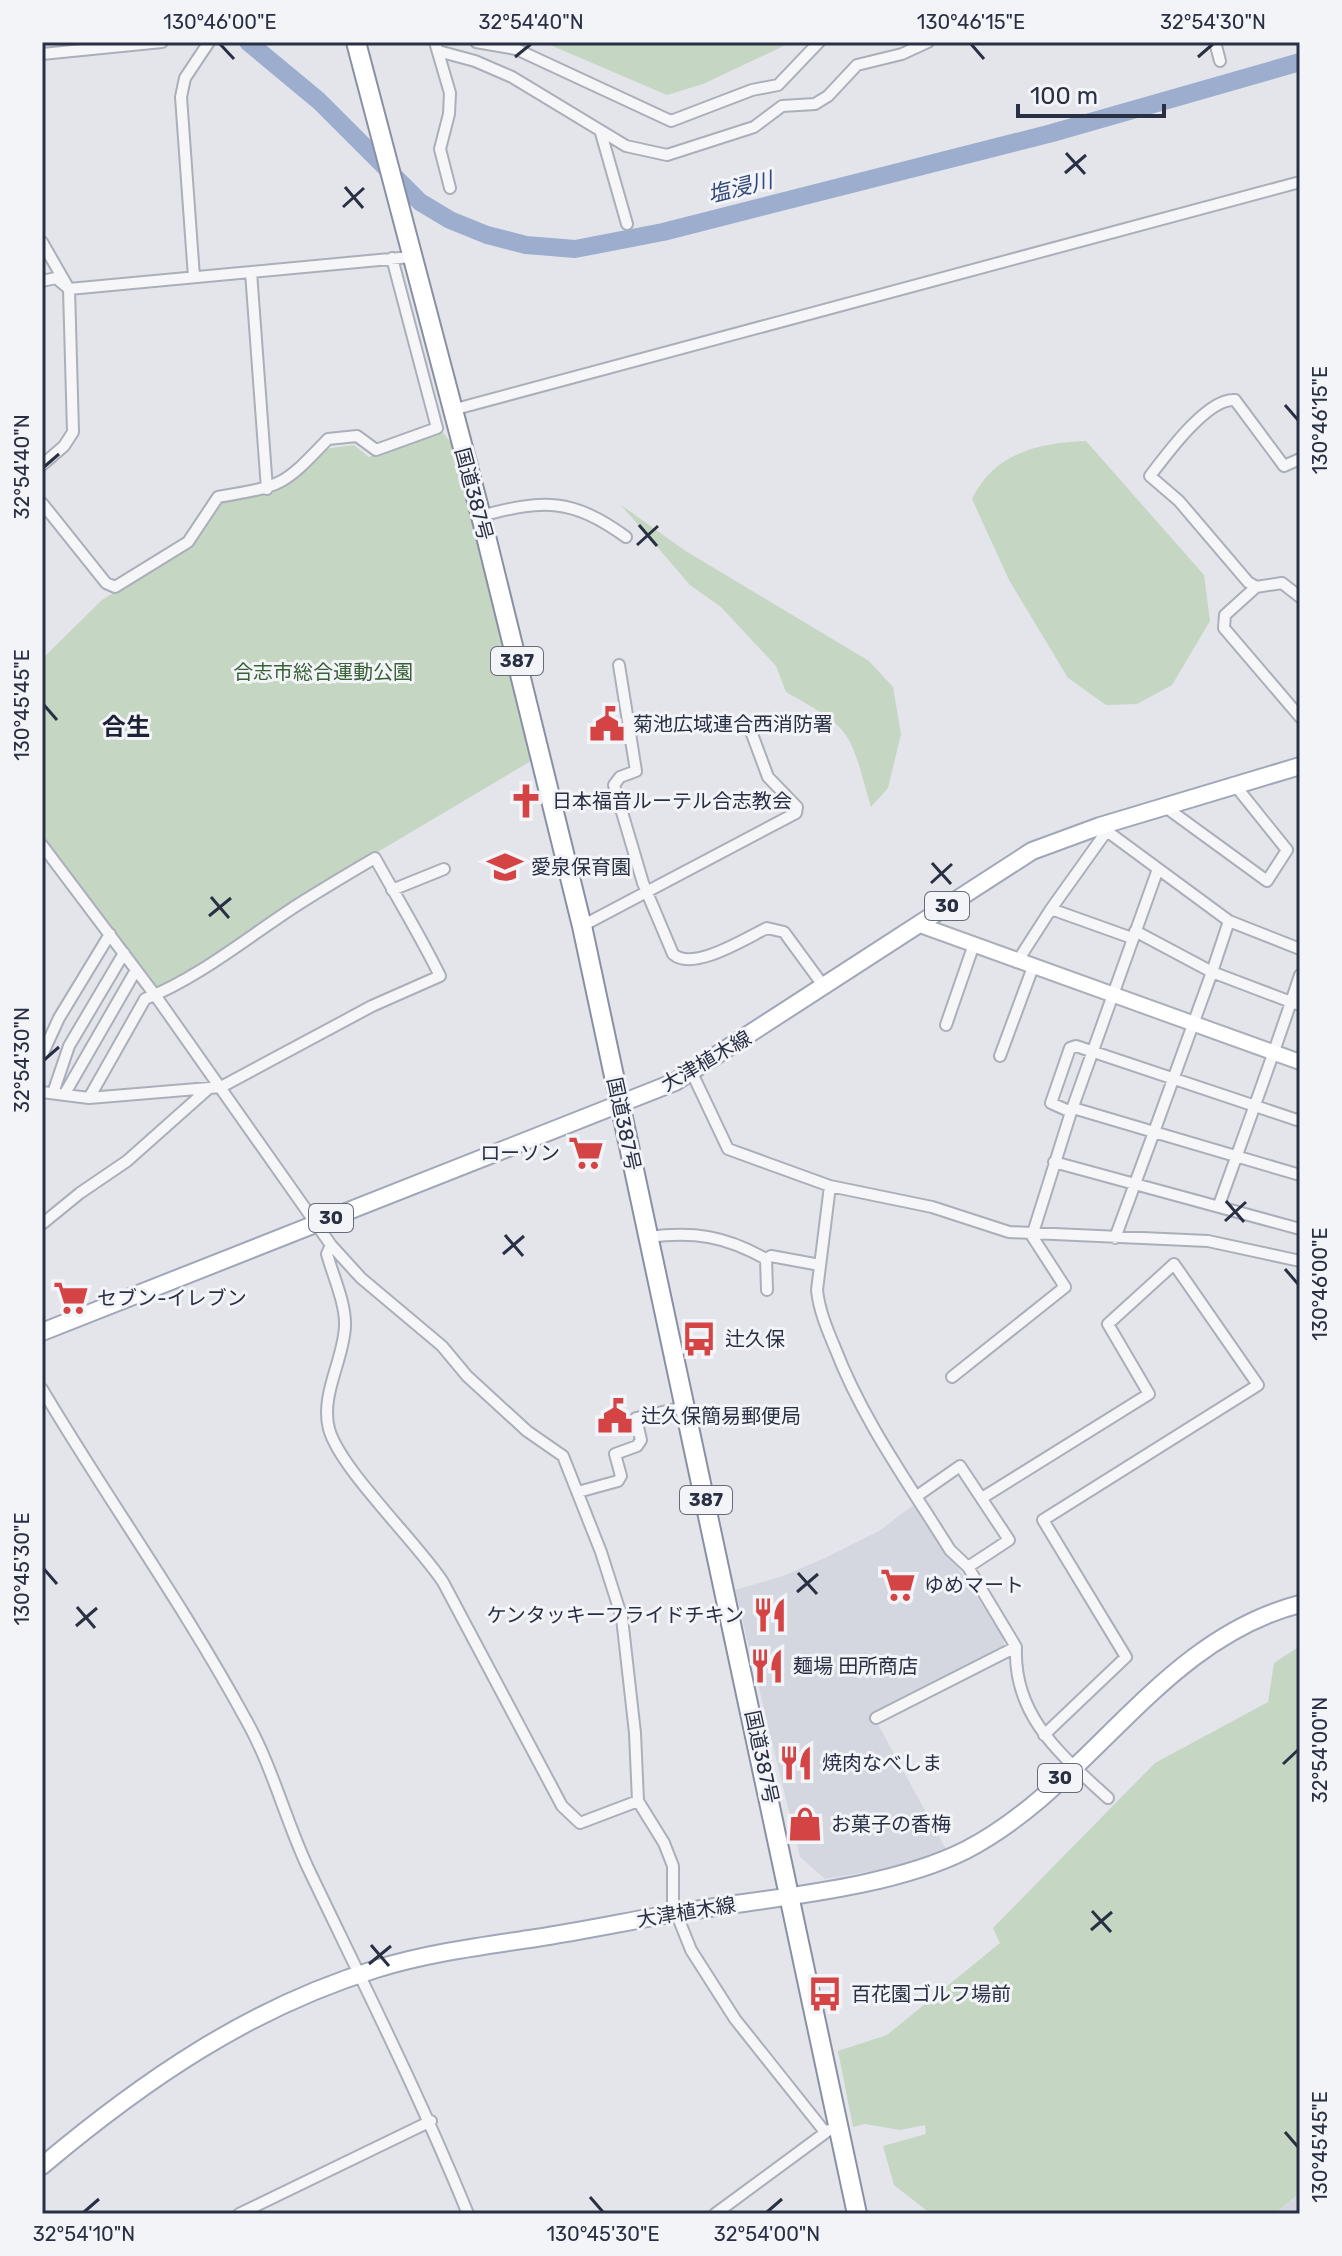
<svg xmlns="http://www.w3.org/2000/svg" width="1342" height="2256" viewBox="0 0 1342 2256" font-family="Rubik,'Noto Sans JP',sans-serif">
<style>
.built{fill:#d4d7e0}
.green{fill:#c5d6c3}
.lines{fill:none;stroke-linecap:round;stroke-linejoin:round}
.river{stroke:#9cadcd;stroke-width:18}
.street-casing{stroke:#abafb9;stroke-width:14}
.secondary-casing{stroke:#abafb9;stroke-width:18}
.primary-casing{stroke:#a1a7b8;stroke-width:20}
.highway-casing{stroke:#8990a3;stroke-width:22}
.street{stroke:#f6f6f9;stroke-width:10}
.secondary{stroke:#fff;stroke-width:14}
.primary{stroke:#fff;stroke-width:16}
.highway{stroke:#fff;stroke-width:18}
.ticks{fill:none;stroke:#293044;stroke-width:3}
.labels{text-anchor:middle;stroke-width:6;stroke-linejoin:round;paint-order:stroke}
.shield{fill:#f3f4f8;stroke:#666b7a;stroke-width:2}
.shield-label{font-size:18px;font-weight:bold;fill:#293044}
.street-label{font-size:20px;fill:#293044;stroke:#f3f4f8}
.park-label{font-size:20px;fill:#386136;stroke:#f3f4f8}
.poi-label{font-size:20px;fill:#293044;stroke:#f3f4f8;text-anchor:start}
.water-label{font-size:22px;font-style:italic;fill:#31487a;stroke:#f3f4f8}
.quarter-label{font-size:24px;font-weight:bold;fill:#1c2135;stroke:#f3f4f8}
.neatline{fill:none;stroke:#293044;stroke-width:3}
.ticks-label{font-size:20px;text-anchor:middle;fill:#293044}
</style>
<rect width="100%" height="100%" fill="#e3e5eb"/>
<path class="built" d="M916 1503 1004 1639 1003 1650 874 1717 947 1851 890 1868 825 1879 800 1857 735 1590 783 1576 827 1557 879 1531Z
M1300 2193V2214H1274L1297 2196Z"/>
<path class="green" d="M543 42H792L703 84 667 95Z
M440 429 452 444 536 758 300 898 222 953 159 991 42 838V659L102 600 190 545 220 499C274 491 286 490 324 449L354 445 369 457Z
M1086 441 1204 575 1210 621 1172 685 1137 704 1106 705 1068 678 1009 580 972 499C994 453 1038 443 1086 441Z
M621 505 684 550 869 661 893 687 901 734 888 788 871 807C849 732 856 731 786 692L776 666 721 607 690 585Z
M1300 1646V2193L1274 2214H931L894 2185 883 2146 926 2134 925 2125 900 2130 865 2124 853 2127 838 2051 887 2035 1000 1943 993 1928 1155 1763 1268 1702 1274 1663Z"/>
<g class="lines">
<path class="river" d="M248 42 319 101 420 202 450 220 487 235 526 245 575 249 663 232 1052 133 1300 62"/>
<g class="street-casing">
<path id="street" d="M435 42 450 93 449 114 440 149 450 188
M476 42 516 49 671 121 752 90 778 85 819 42
M1215 42 1220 61
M438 51 475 61 512 77 626 146 667 155 754 127 782 106 815 104 828 96 857 65 902 54 928 42
M42 54 162 42
M601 133 627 224
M42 242 69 289 73 432 64 446 42 465
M251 272 267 489
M194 277 181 97 185 78 209 42
M42 281 56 278 69 289 411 257
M452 410 1300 182
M1300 459 1284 466 1235 400C1208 397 1166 455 1150 476L1179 501 1248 582 1256 587 1282 583 1300 597
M42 503 106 583 115 587 188 542 218 497C283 486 283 486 328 439L357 436 376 450 437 428 392 258
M481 516C544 499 572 498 626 537
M1256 587 1225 615 1224 628 1300 717
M619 665 636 771 620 777 614 785 643 883 673 954C693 972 746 938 767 928L784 932 825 988
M1164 806 1267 881 1287 850 1234 784
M1100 826 1229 921 1300 949
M1106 832 1051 909 1132 938
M42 845 155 995 331 1245 361 1278 442 1346 467 1376 527 1431 563 1456 601 1552 622 1618 635 1733 638 1801 664 1843 673 1866V1905L691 1950 735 2019 825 2132
M392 890 444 869
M582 926 796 813 797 807 768 777 752 734
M1135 931 1212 972 1229 921
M1017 962 1051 909
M1300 975 1291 1002 1300 1005
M946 1025 973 947
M42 1055 59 1018 110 934
M1000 1056 1033 967
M692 1073 728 1149 830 1186 932 1207 1009 1232 1208 1241 1300 1261
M42 1092 89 1098 221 1087 372 1006 440 976C420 935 397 898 375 858 351 872 326 887 302 902 250 935 202 976 145 999L89 1098
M53 1093 69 1046 124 953
M64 1095 136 970
M1073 1108 1154 1132 1115 1238
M1071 1112 1051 1103 1070 1048 1076 1046 1300 1121
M1054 1162 1300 1229
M830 1186 817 1290C819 1310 827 1329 835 1348 863 1421 909 1484 950 1550L968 1567 1016 1647 876 1718
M1219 1205C1243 1138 1268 1070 1291 1002L1212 972 1154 1132 1300 1175
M42 1224 80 1193 127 1161 208 1089
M648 1237C694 1231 725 1236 766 1259L771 1256 820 1265
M331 1245 327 1254C333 1276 346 1304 345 1326 344 1359 320 1395 329 1429 340 1469 416 1541 443 1582L562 1806 580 1823 638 1801
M766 1259 767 1290
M952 1377 1065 1287 1032 1236 1071 1112 1158 869
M42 1389C108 1500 183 1604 245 1718 272 1765 285 1819 308 1868 363 1983 420 2096 468 2214
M578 1492 618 1481 621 1476 615 1454 637 1446 641 1440 636 1418 684 1407
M917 1496 960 1466 1009 1540 968 1567
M982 1498 1149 1394 1108 1324 1174 1264 1258 1385 1043 1520 1126 1657 1044 1735
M1016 1647C1013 1716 1061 1755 1108 1798
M239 2214 431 2121
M715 2214 829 2130"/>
</g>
<g class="secondary-casing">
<path id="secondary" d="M920 925 1300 1062"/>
</g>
<g class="primary-casing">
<path id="primary" d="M42 1332 675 1082 1032 851 1100 826 1300 766
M42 2166C143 2081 249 2008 376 1969 428 1953 482 1946 536 1938 583 1931 629 1921 676 1913 764 1898 887 1890 966 1850 1090 1786 1159 1640 1300 1604"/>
</g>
<g class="highway-casing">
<path id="highway" d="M356 42 481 516 582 926 857 2214"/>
</g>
<use href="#street" class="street"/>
<use href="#secondary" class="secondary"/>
<use href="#primary" class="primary"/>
<use href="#highway" class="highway"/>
</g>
<path class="ticks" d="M220 44 234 59M971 44 984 59M515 57 531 44M1198 57 1213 44M1066 153 1085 174M1065 173 1086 155M345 187 363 208M343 207 364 188M1285 405 1298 420M44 467 59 454M639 525 657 546M637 545 658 526M44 705 57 720M932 863 951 884M931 883 952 864M211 897 229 918M209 916 231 898M44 1060 59 1047M1226 1201 1244 1222M1225 1221 1246 1202M505 1235 523 1256M503 1254 524 1236M1285 1269 1298 1284M44 1569 57 1584M798 1573 817 1594M797 1592 818 1574M77 1607 95 1628M76 1626 97 1608M1283 1764 1298 1750M1092 1911 1111 1932M1091 1930 1112 1912M371 1945 389 1966M369 1964 391 1946M1285 2132 1298 2147M590 2197 603 2212M84 2212 99 2199M767 2212 782 2199"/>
<defs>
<g id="civic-bare" transform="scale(2.76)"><path d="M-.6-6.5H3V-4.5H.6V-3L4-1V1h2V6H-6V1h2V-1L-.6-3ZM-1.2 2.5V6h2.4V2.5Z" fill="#d44445" stroke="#f3f4f8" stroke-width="2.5" paint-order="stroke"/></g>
<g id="church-bare" transform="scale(2.76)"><path d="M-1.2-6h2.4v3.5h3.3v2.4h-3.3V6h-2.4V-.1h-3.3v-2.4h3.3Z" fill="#d44445" stroke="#f3f4f8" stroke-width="2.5" paint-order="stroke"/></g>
<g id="school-bare" transform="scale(2.76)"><path d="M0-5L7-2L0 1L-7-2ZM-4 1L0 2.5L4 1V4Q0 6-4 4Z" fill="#d44445" stroke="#f3f4f8" stroke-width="2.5" paint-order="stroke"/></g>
<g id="supermarket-bare" transform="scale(2.76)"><path d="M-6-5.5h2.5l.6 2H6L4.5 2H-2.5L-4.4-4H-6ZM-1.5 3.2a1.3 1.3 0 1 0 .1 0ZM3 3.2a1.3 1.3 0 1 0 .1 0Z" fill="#d44445" stroke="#f3f4f8" stroke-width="2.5" paint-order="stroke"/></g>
<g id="bus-bare" transform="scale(2.76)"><path d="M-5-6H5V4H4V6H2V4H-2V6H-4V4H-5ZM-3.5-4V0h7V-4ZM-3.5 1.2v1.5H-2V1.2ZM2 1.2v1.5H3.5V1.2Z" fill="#d44445" stroke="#f3f4f8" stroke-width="2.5" paint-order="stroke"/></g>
<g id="restaurant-bare" transform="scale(2.76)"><path d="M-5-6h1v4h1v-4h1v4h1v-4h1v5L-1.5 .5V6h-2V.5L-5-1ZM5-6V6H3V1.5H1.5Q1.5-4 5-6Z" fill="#d44445" stroke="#f3f4f8" stroke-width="2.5" paint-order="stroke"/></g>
<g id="shop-bare" transform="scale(2.76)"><path d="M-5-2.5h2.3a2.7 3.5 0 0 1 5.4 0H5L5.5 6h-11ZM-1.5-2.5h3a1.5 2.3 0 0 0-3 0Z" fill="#d44445" stroke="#f3f4f8" stroke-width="2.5" paint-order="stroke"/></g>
</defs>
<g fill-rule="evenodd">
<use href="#civic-bare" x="607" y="724"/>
<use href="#church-bare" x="526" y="801"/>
<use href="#school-bare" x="505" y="867"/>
<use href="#supermarket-bare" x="586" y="1153"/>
<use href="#supermarket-bare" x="71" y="1298"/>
<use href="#bus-bare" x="699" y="1339"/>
<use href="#civic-bare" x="615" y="1416"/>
<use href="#supermarket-bare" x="898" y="1585"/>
<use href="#restaurant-bare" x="770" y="1615"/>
<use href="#restaurant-bare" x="767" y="1666"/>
<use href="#restaurant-bare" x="796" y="1763"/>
<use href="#shop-bare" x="805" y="1824"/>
<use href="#bus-bare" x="825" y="1994"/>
</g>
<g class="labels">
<g class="shield">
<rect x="491" y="647" width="52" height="28" rx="6"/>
<rect x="925" y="892" width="44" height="28" rx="6"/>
<rect x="309" y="1204" width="44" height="28" rx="6"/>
<rect x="680" y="1486" width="52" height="28" rx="6"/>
<rect x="1038" y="1764" width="44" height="28" rx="6"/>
</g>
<g class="shield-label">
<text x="517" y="667">387</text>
<text x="947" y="912">30</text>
<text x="331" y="1224">30</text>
<text x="706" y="1506">387</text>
<text x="1060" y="1784">30</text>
</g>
<g class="street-label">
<text transform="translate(474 494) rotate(75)" y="7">国道387号</text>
<text transform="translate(706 1061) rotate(-30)" y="7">大津植木線</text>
<text transform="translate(624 1124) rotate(78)" y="7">国道387号</text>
<text transform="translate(762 1757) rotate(78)" y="7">国道387号</text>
<text transform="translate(686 1912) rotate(-9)" y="7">大津植木線</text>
</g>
<g class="park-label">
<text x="323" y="679">合志市総合運動公園</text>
</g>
<g class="poi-label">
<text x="633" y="731">菊池広域連合西消防署</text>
<text x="552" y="808">日本福音ルーテル合志教会</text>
<text x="531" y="874">愛泉保育園</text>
<text x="560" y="1160" text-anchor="end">ローソン</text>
<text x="97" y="1305">セブン-イレブン</text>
<text x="725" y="1346">辻久保</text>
<text x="641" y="1423">辻久保簡易郵便局</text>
<text x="924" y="1592">ゆめマート</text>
<text x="744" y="1622" text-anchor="end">ケンタッキーフライドチキン</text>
<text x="793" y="1673">麺場 田所商店</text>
<text x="822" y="1770">焼肉なべしま</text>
<text x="831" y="1831">お菓子の香梅</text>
<text x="851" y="2001">百花園ゴルフ場前</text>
</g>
<g class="water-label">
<text transform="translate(740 187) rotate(-14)" y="8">塩浸川</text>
</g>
<g class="quarter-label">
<text x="126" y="735">合生</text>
</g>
</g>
<rect width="1342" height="2256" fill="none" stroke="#f3f4f8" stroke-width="88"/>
<path d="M1018 104v12h146v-12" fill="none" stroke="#293044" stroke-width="4"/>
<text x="1030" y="104" font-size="24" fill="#293044" stroke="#f3f4f8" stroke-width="6" paint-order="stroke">100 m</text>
<rect x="44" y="44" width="1254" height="2168" class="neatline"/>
<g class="ticks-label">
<text x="220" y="29">130°46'00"E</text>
<text x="531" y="29">32°54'40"N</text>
<text x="971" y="29">130°46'15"E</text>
<text x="1213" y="29">32°54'30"N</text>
<text transform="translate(1320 420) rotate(-90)" y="7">130°46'15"E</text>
<text transform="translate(22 467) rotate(-90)" y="7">32°54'40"N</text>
<text transform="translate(22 705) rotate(-90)" y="7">130°45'45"E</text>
<text transform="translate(22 1060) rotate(-90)" y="7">32°54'30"N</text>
<text transform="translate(1320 1284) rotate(-90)" y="7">130°46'00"E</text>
<text transform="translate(22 1569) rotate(-90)" y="7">130°45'30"E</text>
<text transform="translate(1320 1750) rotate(-90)" y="7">32°54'00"N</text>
<text transform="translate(1320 2147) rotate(-90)" y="7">130°45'45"E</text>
<text x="84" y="2241">32°54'10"N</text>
<text x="603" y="2241">130°45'30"E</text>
<text x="767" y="2241">32°54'00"N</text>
</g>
</svg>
